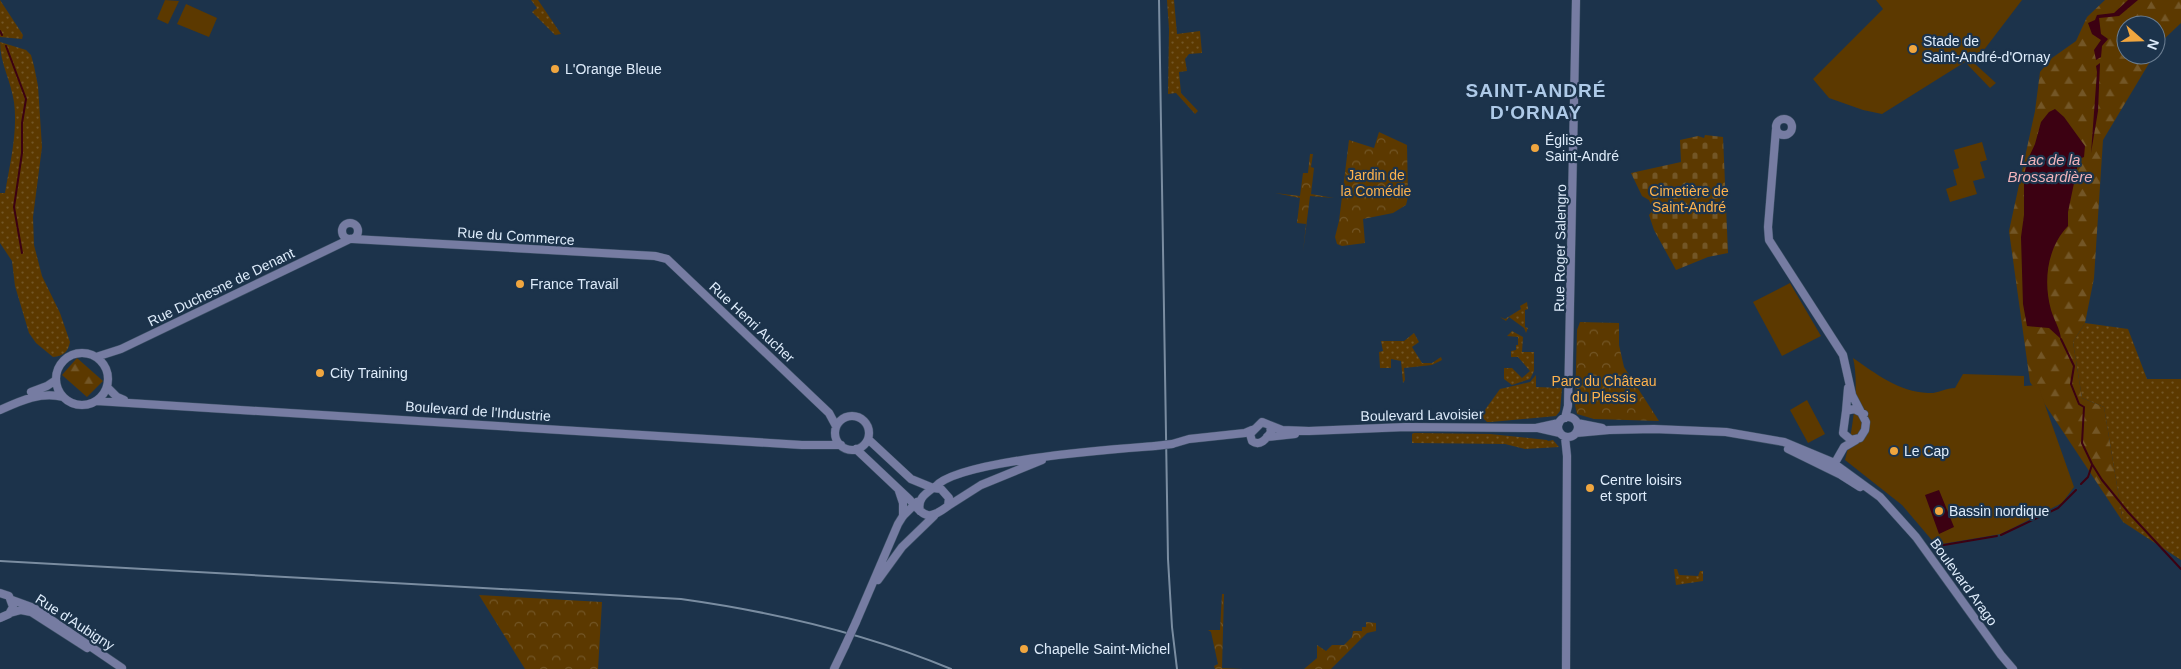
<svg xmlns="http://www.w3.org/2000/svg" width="2181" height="669" viewBox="0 0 2181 669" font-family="Helvetica,sans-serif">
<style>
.grass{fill:url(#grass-dots)}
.forest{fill:url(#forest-firs)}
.cemetery{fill:url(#cemetery-stones)}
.park{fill:url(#park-crowns)}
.pitch{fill:#5c3900}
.water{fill:#3c0112}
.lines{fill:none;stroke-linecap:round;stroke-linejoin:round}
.stream{stroke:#3c0112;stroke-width:2}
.secondary-casing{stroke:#3d5166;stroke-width:9}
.secondary{stroke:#767ca2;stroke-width:8}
.rail{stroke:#7a8da1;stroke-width:2}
.secondary-bridge-casing{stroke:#3d5166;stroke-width:9;stroke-linecap:butt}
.secondary-bridge{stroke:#767ca2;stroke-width:8}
.poi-dot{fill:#f0a63f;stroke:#1c334b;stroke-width:2}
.labels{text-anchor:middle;stroke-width:4.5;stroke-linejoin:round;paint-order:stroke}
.poi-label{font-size:14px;fill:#deecfb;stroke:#1c334b;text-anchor:start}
.park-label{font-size:14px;fill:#fdb24d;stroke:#1c334b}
.street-label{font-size:14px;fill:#deecfb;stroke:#1c334b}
.water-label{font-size:15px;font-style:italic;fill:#f0b3ba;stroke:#1c334b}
.district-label{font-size:19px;font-weight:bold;letter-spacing:1px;fill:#aecae8;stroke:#1c334b}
</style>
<defs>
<pattern id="grass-dots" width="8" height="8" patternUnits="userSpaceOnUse" patternTransform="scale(1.25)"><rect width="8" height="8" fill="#5c3900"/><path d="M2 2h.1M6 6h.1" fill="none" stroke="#735626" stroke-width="1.8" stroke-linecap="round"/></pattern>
<pattern id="forest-firs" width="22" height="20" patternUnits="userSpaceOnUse" patternTransform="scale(1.25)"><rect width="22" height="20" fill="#5c3900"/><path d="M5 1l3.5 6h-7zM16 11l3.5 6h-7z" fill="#735626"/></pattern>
<pattern id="cemetery-stones" width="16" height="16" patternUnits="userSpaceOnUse" patternTransform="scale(1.25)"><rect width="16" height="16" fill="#5c3900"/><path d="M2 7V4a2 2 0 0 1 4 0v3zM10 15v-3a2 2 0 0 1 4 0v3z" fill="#735626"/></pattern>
<pattern id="park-crowns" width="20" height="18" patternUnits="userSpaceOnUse" patternTransform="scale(1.25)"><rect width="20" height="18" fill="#5c3900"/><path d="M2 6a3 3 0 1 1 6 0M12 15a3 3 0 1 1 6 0" fill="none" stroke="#735626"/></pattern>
</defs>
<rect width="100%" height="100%" fill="#1c334b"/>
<path class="grass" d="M0 0 23 35 22 39 0 37Z
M531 0H538L561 34 555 35 532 12 537 8Z
M1167 0H1174L1177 34 1200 31 1202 53 1189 54 1185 59 1187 71 1179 72 1181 93 1198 111 1195 114 1176 93 1168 94 1169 29Z
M0 42 26 50 31 55 34 66 38 86 42 147 33 217 34 245 42 276 60 313 70 342C68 352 63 356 53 357L36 343 29 333 15 286 12 261 0 243V193H5C10 164 18 131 14 102 11 81 0 63 0 42Z
M1527 302 1528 309 1525 310V327L1528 328 1526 333 1524 328 1509 317 1506 321 1500 317 1505 319 1521 309 1520 306Z
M2085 323 2128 329 2147 379H2181V560L2123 522 2104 407 2082 398 2073 342Z
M1512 331 1523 337 1522 352H1534V371L1530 379 1512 385 1504 379V368H1512L1522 378 1530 371 1518 357H1511V351L1516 350V345H1518V337L1507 336Z
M1414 333 1419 342 1412 347 1422 363H1432L1441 357 1442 360 1432 365 1404 368 1405 380 1403 383 1401 361 1391 359V368H1380L1379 352 1383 351 1381 341H1404Z
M1536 375V387L1562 388 1560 411 1556 416 1491 422H1487L1479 414H1482L1500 389 1530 382Z
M1414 433 1490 434 1547 440 1548 441 1553 440 1559 447 1525 449 1505 444 1412 443V434Z
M1674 569H1677L1679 575 1698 576 1700 571H1703V581L1676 585Z"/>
<path class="forest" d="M2105 0H2181V23L2163 40 2156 51V25H2126V55H2154L2103 140 2094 278 2085 323 2073 342 2082 398 2104 407 2123 522 2030 382 2009 231 2035 111 2040 72 2052 58 2076 41 2087 17Z
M77 358 103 381 87 397 62 375Z"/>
<path class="cemetery" d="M1705 135 1723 137 1728 253 1708 257 1676 270 1654 230 1649 215 1653 210 1649 200 1642 196 1631 173 1681 162 1680 140 1698 136 1704 138Z"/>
<path class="park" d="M1379 132 1407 145 1408 197 1406 205 1393 213 1363 219 1365 243 1342 246 1337 244 1335 237 1339 221 1349 140 1374 148Z
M1310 154H1313L1311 167 1314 168 1311 194 1334 198 1310 196 1303 252 1306 224 1297 223 1300 198 1275 193 1300 196 1303 173H1308Z
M1580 322 1619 323V345L1624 367 1659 421 1594 419 1577 414 1575 405 1577 330Z
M1222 594H1224L1222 668 1243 669H1215L1214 666 1218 664 1211 632 1208 630H1220Z
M479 595 602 602 598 669H525Z
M1366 622 1376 623V631L1367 633 1331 669H1304L1317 658V645L1326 651 1332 645H1344L1352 637 1353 631H1362V627H1366Z"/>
<path class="pitch" d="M165 0 179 1 168 24 157 19Z
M1876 0H2022L1974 63 1996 83 1990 88 1965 62 1882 114 1863 110 1829 98 1813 79 1883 9Z
M186 4 217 18 209 37 177 24Z
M1982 142 1987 160 1980 162 1985 178 1973 181 1977 194 1950 202 1946 189 1957 185 1953 170 1959 168 1954 150Z
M1790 283 1821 336 1782 356 1753 302Z
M1853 358C1875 373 1899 392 1928 393 1937 394 1946 388 1955 388L1963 374 2024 376V386L2038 385 2074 487 2062 503 2001 534 1936 545 1902 505 1845 460C1852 434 1860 385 1853 358Z
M1807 400 1825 434 1808 443 1790 410Z"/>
<path class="water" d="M2128 0H2138L2119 16 2099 18 2101 34 2108 39 2102 46 2101 57 2096 60 2094 50 2101 40 2092 34 2088 23 2095 20 2097 15 2114 13Z
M2100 63 2098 111 2091 153 2097 72 2096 66Z
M2055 109 2064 117 2085 146 2084 157 2079 159 2068 212V226C2047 248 2043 281 2051 310 2054 320 2060 329 2061 339L2049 328 2027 326 2023 304 2021 237 2024 215V176L2027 161 2035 144 2041 122 2049 112Z
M1939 490 1954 527 1939 534 1925 495Z"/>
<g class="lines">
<path class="stream" d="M0 31 2 35
M6 46 26 99 22 123V153L14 207 22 253
M2061 339 2074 366 2071 384 2079 404 2084 407 2082 443 2092 464 2102 480 2128 512 2181 569
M2081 484 2088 477 2092 465
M2001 535 2058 508 2076 490
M1938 546 1997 536"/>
<g class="secondary-casing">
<path id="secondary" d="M1776 127a8 8 0 1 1 16 0a8 8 0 1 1-16 0Z
M1776 129 1768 227 1769 240 1843 355 1852 395 1866 422 1865 430 1860 438 1851 440 1843 433 1846 411 1854 409 1864 414
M342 231a8 8 0 1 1 16 0a8 8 0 1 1-16 0Z
M353 239 655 256 667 259 829 413 836 426
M56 379a26 26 0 1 1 52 0a26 26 0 1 1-52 0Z
M96 357 121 349 350 239
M107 387 117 397 124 400
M31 392 47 386 56 380
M97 401 802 445H841
M0 410C20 401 41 391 63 397
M1846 411 1848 388
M835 433a17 17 0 1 1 34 0a17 17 0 1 1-34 0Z
M1558 427a10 10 0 1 1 20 0a10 10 0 1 1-20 0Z
M1565 418 1568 406 1576 0
M1577 423 1602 428
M1270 426 1271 432C1266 439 1260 447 1252 441L1250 434 1262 422 1282 430 1309 431 1406 427 1536 428 1559 423
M1538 428 1560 433
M1576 433 1609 430 1654 429 1726 432 1784 442 1832 462 1880 497 1916 537 2001 655 2013 669
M1267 437 1295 434
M1565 437 1567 456 1566 669
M868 439 911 479 933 488
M1172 444 1189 439 1245 433 1252 430
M856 449 910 500C925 518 929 520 948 506L949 498 941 489 933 488C925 494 917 499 920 511
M1788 449 1841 475 1860 487
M1832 468 1844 447 1856 440
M935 487C957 460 1117 449 1155 446
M899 491 903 503V516
M948 506 981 485 1042 460
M878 580 902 547 934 516
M0 593 9 596 13 607 9 614 0 618
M12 600 34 608 122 668
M10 613 21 610 31 612 87 648
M856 622 898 524 903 516 917 502
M834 669 845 646"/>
</g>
<use href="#secondary" class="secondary"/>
<path class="rail" d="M1159 0 1168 559 1172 627 1177 669
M0 561 681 599C774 612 865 633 951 669"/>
<g class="secondary-bridge-casing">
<path id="secondary-bridge" d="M1155 446 1172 444
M845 646 856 622"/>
</g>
<use href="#secondary-bridge" class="secondary-bridge"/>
</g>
<g class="poi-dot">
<circle cx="1913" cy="49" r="5"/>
<circle cx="555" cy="69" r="5"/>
<circle cx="1535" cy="148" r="5"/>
<circle cx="520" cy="284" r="5"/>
<circle cx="320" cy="373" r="5"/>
<circle cx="1894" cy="451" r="5"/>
<circle cx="1590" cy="488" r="5"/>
<circle cx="1939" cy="511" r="5"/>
<circle cx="1024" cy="649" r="5"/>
</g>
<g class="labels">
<g class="poi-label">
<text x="1923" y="46">Stade de<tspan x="1923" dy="16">Saint-André-d'Ornay</tspan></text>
<text x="565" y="74">L'Orange Bleue</text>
<text x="1545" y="145">Église<tspan x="1545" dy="16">Saint-André</tspan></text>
<text x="530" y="289">France Travail</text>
<text x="330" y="378">City Training</text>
<text x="1904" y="456">Le Cap</text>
<text x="1600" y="485">Centre loisirs<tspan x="1600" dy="16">et sport</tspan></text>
<text x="1949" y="516">Bassin nordique</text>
<text x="1034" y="654">Chapelle Saint-Michel</text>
</g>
<g class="park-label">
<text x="1376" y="180">Jardin de<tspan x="1376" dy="16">la Comédie</tspan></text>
<text x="1689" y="196">Cimetière de<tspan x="1689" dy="16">Saint-André</tspan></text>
<text x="1604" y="386">Parc du Château<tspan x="1604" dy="16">du Plessis</tspan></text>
</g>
<g class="street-label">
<text transform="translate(516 236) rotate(4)" y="5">Rue du Commerce</text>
<text transform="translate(1560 248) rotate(-89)" y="5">Rue Roger Salengro</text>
<text transform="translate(221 287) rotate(-26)" y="5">Rue Duchesne de Denant</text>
<text transform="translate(752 322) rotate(43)" y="5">Rue Henri Aucher</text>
<text transform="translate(478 411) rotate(4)" y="5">Boulevard de l'Industrie</text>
<text transform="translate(1422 415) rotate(-1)" y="5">Boulevard Lavoisier</text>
<text transform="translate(1964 582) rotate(54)" y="5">Boulevard Arago</text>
<text transform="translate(75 622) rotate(33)" y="5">Rue d'Aubigny</text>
</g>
<g class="water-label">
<text x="2050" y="165">Lac de la<tspan x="2050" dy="17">Brossardière</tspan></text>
</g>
<g class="district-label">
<text x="1536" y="97">SAINT-ANDRÉ<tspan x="1536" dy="22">D'ORNAY</tspan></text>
</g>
</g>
<g transform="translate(2141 40) rotate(110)"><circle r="24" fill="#1c334b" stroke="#6a7d91"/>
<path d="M0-4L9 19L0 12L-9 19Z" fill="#f0a63f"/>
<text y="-8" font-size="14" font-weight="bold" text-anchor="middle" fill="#deecfb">N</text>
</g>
</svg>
